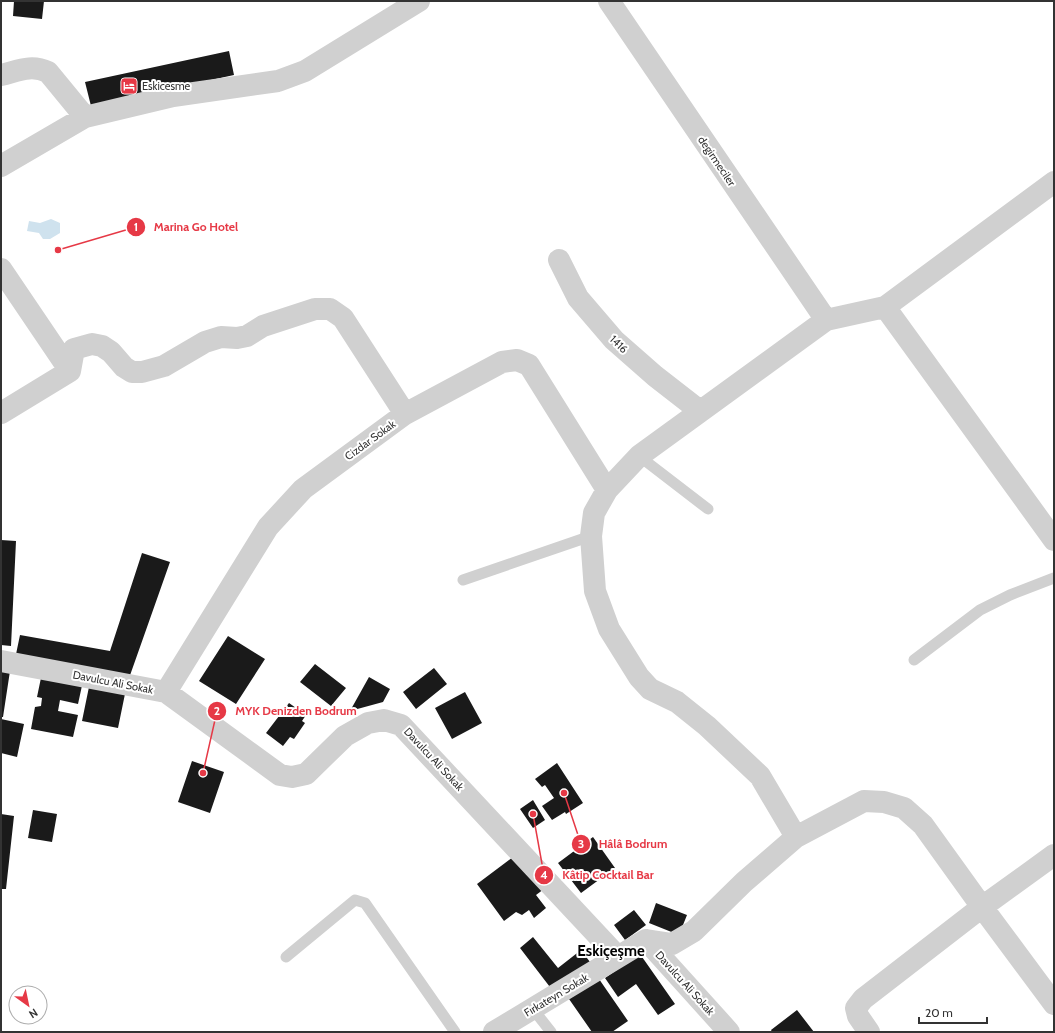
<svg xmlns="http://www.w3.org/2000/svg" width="1055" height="1033" viewBox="0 0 1055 1033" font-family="Cabin,sans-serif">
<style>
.water{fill:#cfe2ee}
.building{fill:#1a1a1a}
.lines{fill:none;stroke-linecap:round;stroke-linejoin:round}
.service{stroke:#d0d0d0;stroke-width:11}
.minor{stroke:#d0d0d0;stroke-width:22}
.labels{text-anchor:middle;stroke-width:4;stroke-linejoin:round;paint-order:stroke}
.poi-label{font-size:11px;fill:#333;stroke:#fff;text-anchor:start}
.street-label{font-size:11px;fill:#333;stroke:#fff}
.district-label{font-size:15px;font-weight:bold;fill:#000;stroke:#fff}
.leader{fill:none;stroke:#e63946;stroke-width:1.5}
.callout-dot{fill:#e63946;stroke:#fff;stroke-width:1.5}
.mark-label{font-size:12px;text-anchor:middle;font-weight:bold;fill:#fff}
.callout-label{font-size:12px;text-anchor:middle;font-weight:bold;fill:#e63946;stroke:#fff;stroke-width:4;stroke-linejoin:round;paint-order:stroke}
</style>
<rect width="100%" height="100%" fill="#fff"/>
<path class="water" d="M51 219 60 223V233L50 239H43L39 233 27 231 29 221 40 223Z"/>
<path class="building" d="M14 1H44L42 19 13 16Z
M229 51 234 75 91 106 85 82Z
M1 540 16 541 11 646 1 645Z
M142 553 170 562 128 681 15 659 20 635 110 651Z
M228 636 265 659 236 704 199 681Z
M315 664 346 688 331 706 300 682Z
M434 668 447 684 416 709 403 692Z
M1 670 10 671 3 717H1Z
M42 673 83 681 78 704 60 700 58 711 78 715 73 737 31 729 35 707 41 706 42 698 37 697Z
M369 677 390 689 383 702 350 711Z
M90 682 126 689 118 728 82 721Z
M465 692 482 723 452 739 435 708Z
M289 703 306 715 302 721 305 723 294 739 290 737 283 746 266 733Z
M1 719 24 724 17 757 1 753Z
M192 761 224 772 210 813 178 802Z
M557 763 583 803 566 814 565 812 552 820 542 806 554 798 545 785 542 787 535 779Z
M533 800 545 820 533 828 520 809Z
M33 810 57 814 52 842 28 838Z
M1 814 14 816 6 889H1Z
M593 837 615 868 581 893 558 863Z
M517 854 544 889 536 895 546 908 534 918 529 910 522 915 516 912 504 921 477 884Z
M656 903 687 915 679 935 649 923Z
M634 910 646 925 625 940 614 925Z
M533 937 558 968 581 950 590 962 553 991 520 948Z
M640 954 675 1004 658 1015 636 984 618 997 605 978Z
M599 979 628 1021 612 1032H592L569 999Z
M797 1010 814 1032H772L771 1030Z"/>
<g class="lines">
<path class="service" d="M639 456 708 509
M463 580 591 536
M914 660 980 610 1010 595 1054 578
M286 957 355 900 365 903 455 1032
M533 1009 551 1032"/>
<path class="minor" d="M609 1 826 320
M1 75C18 71 31 64 48 72L85 117
M1 166 85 117 173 96 278 81 305 71 419 1
M559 260 578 298 614 340 655 376 700 411
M1 269 70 371
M885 307 1054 540
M70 371 74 349 92 344 102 346 111 352 124 367 132 372H142L164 366 205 342 221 337 237 338 247 336 263 326 315 309H330L343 318 405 414
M1 413 70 371
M1 661 166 692 280 775 292 777 306 774 345 736 368 723 384 720 401 725 618 957 646 940 729 1032
M166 692 268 527 303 489 405 414 502 362 517 360 529 365 607 490
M796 837 760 776 707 726 677 702 650 689 639 677 609 629 595 591 591 536 594 513 607 490 639 456 826 320 885 307 1054 182
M646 940 672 944 694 931 744 882 796 837 864 801 884 802 904 808 923 825 982 907 1054 1004
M494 1032 618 957
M869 1032 858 1016 856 1008 863 999 982 907 1054 855"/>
</g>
<defs>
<g id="hotel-square" transform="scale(0.9)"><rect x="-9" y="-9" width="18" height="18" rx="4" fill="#e63946" stroke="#fff"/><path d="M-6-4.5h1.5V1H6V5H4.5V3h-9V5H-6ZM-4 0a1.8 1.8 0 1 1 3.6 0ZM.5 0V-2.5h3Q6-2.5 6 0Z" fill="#fff"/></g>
</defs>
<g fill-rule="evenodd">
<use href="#hotel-square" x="129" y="86"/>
</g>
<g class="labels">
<g class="poi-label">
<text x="142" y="90">Eskicesme</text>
</g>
<g class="street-label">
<text transform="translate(717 161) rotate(56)" y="4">degirmeciler</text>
<text transform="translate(619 344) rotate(44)" y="4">1416</text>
<text transform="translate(370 440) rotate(-36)" y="4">Cizdar Sokak</text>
<text transform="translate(113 682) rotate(11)" y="4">Davulcu Ali Sokak</text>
<text transform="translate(434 759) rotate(47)" y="4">Davulcu Ali Sokak</text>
<text transform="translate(685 983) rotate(48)" y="4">Davulcu Ali Sokak</text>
<text transform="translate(556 995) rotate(-31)" y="4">Fırkateyn Sokak</text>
</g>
<g class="district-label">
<text x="611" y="956">Eskiçeşme</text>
</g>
</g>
<path class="leader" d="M58 250L136 227M203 773L217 711M564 793L581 844M533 814L544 875"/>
<g class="callout-dot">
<circle cx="58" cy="250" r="4"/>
<circle cx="203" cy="773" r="4"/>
<circle cx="564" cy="793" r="4"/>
<circle cx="533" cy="814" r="4"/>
<circle cx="136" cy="227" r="10"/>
<circle cx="217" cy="711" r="10"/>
<circle cx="581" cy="844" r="10"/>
<circle cx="544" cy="875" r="10"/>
</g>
<g class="mark-label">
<text x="136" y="231">1</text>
<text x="217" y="715">2</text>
<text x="581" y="848">3</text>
<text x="544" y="879">4</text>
</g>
<g class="callout-label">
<text x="196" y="231">Marina Go Hotel</text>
<text x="296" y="715">MYK Denizden Bodrum</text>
<text x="633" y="848">Hâlâ Bodrum</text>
<text x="608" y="879">Kâtip Cocktail Bar</text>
</g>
<rect width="1055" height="1033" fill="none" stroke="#333333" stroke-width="4"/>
<g transform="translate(28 1005) rotate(147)"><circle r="19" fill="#ffffff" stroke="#adadad"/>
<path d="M0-3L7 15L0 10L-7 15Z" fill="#e63946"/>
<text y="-6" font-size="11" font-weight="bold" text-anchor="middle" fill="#333333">N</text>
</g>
<path d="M919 1017v6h68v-6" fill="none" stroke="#333333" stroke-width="2"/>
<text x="925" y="1017" font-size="12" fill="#333333" stroke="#ffffff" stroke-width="3" paint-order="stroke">20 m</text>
</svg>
